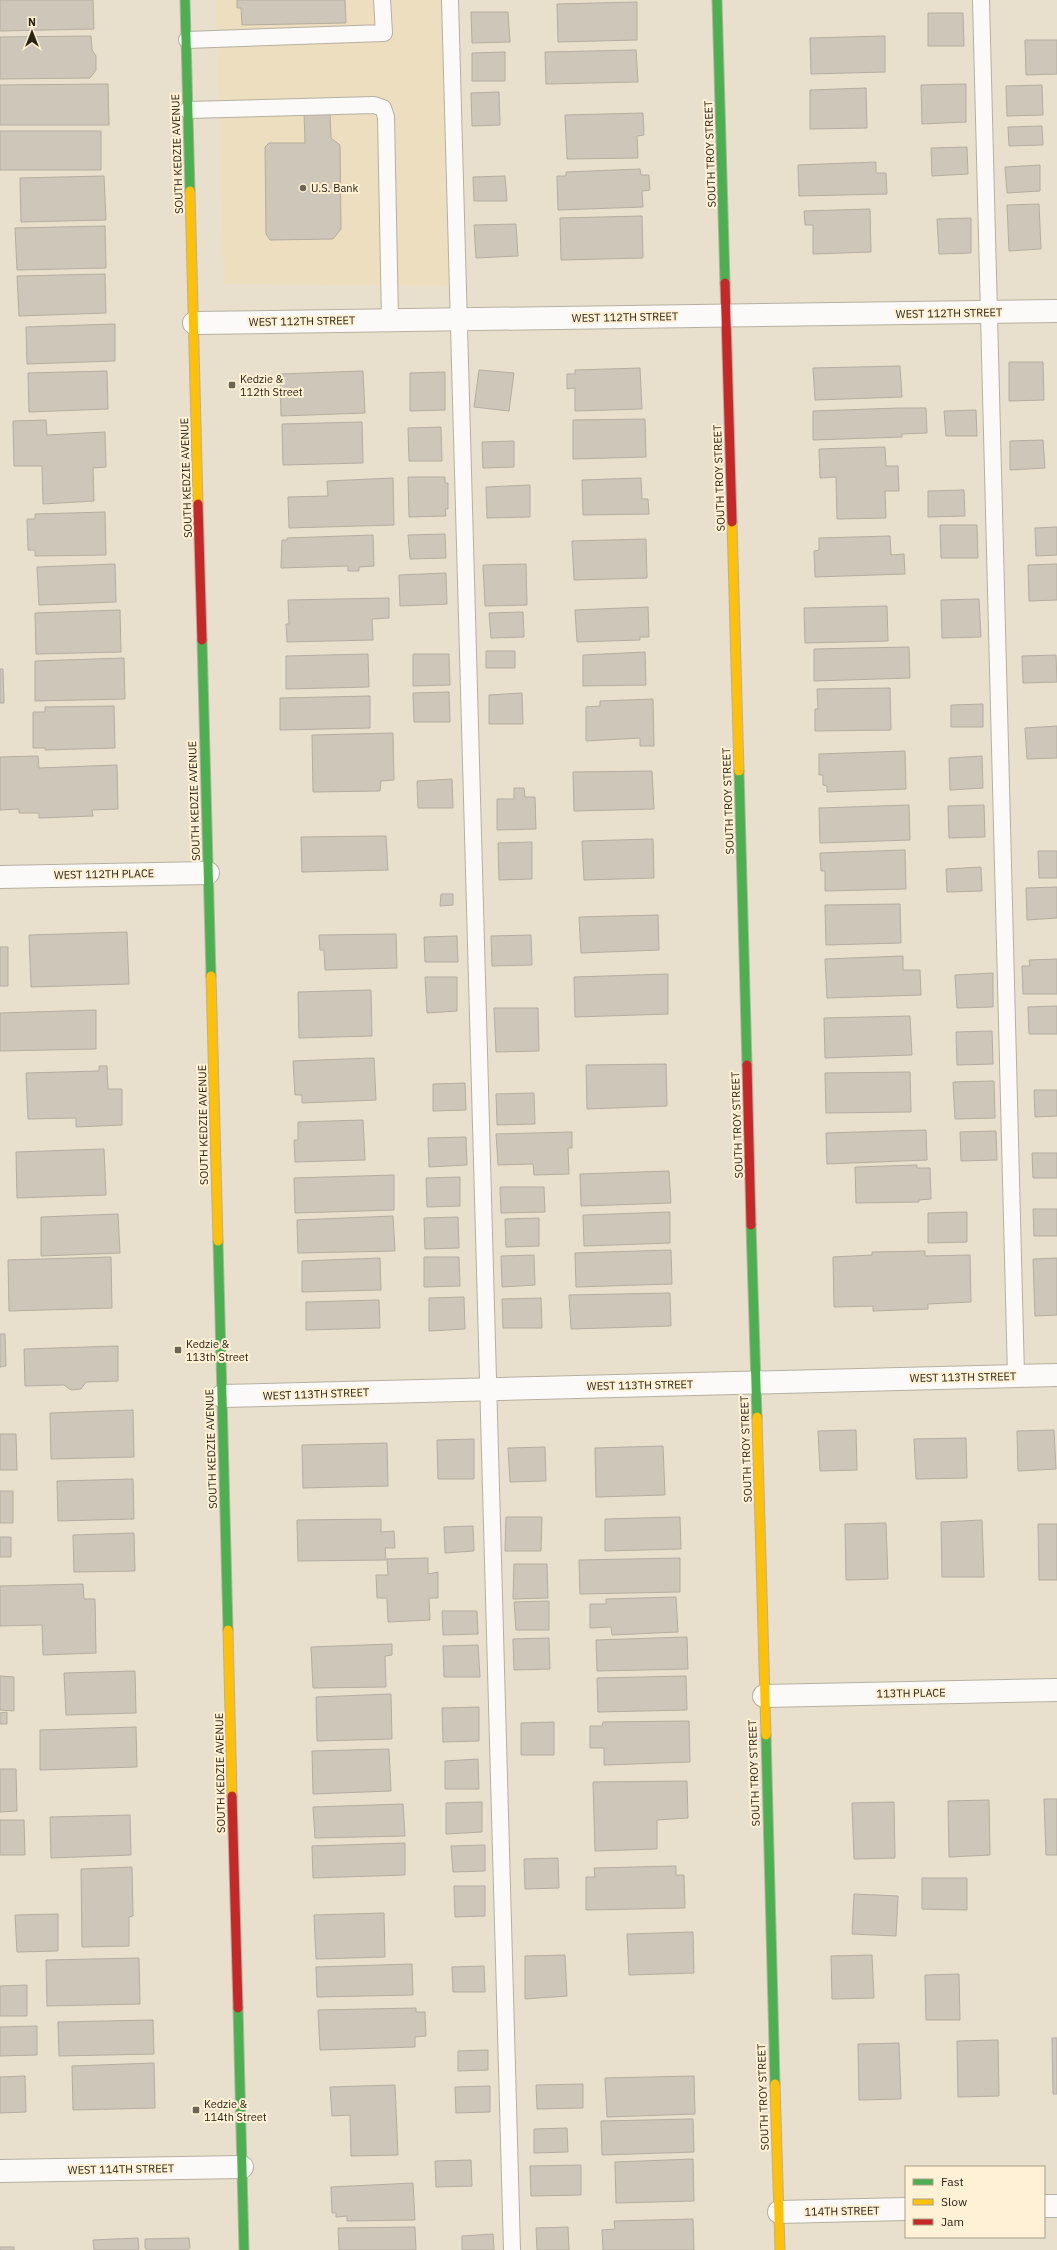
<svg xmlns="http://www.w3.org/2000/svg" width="1057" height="2250" viewBox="0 0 1057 2250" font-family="'IBM Plex Sans',sans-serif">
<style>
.built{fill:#ecdebe}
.building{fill:#cec6b8;stroke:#b5ad9f}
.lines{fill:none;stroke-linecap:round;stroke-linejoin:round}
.lane-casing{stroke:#b6b0a1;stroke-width:18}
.street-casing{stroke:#b6b0a1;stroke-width:24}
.fast-casing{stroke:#b6b0a1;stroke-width:11}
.slow-casing{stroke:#b6b0a1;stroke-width:11}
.jam-casing{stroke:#b6b0a1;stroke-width:11}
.lane{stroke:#fcfaf8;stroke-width:16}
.street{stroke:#fcfaf8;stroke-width:22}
.fast{stroke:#4caf50;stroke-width:9}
.slow{stroke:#ffc107;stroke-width:9}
.jam{stroke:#c62828;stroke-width:9}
.poi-dot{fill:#6c6556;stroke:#fef1d5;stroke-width:1.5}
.labels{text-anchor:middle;stroke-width:4;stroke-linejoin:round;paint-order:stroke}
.street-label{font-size:11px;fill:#292316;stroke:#fef1d5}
.poi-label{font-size:11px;fill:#292316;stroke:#fef1d5;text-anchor:start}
</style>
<rect width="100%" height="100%" fill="#e8e0cd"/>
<path class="built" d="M216 0H457L462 286 224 284Z"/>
<path class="building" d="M0 0H93L94 29 0 31Z
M237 0H345L346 23 242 25 241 8H237Z
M637 2V40L558 42 557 4Z
M471 12H508L510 42 472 43Z
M928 13H963L964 46H928Z
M91 36 92 50 96 56V70L90 78 0 79V37Z
M885 36V72L811 74 810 38Z
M1025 40H1057V74L1026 75Z
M636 50 638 82 546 84 545 52Z
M505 52V81H472V53Z
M108 84 109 125H0V85Z
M966 84V122L922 124 921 85Z
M1042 85 1043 115 1007 116 1006 86Z
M866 88 867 128 810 129V90Z
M499 92 500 125 472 126 471 93Z
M304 112H330L331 138 340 145 341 229 333 239 270 240 266 234 265 147 269 143H305Z
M643 113 644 135 637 136 638 158 567 159 565 115Z
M1042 126 1043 145 1009 146 1008 127Z
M0 131H101V170H0Z
M967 147 968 174 932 176 931 148Z
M876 162V173H886L887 194 799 196 798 165Z
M1040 165V191L1007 193 1005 167Z
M640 169 641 175H649L650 190 642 191 643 207 558 210 557 176H566V172Z
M104 176 106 220 21 222 20 178Z
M505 176 507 201H474L473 177Z
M1039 204 1041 249 1009 251 1007 205Z
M870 209 871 252 813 254V225H805L804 211Z
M642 216 643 258 561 260 560 218Z
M971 218V253L939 254 937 219Z
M516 224 518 256 476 258 474 225Z
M105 226 106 268 17 270 15 228Z
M105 274 106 313 19 316 17 276Z
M115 324V361L27 364 26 327Z
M1009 362H1043L1044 400 1009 401Z
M900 366 902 397 815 400 813 368Z
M640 368 642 409 575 411V388L567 389V374H575V370Z
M479 370 514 373 509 411 474 407Z
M107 371 108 409 29 412 28 373Z
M363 371 365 413 281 416 280 374Z
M445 372V410L410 411V373Z
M899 408H926L927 433 902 434V437L813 440V411Z
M976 410 977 436H946L944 411Z
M645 419 646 457 573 459V420Z
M46 420 47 435 105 432 106 467 93 468 94 501 43 504 42 466H14L13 421Z
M362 422 363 463 283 465 282 424Z
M441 427 442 461H409L408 428Z
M1043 440 1045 468 1010 470V441Z
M514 441V467L483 468 482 442Z
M885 447 886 466H898L899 491H885L886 518 837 519 836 477 820 478 819 449Z
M408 477H445V483H448V509H445L446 516 409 517Z
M393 478 394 525 289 528 288 497 328 496 327 481Z
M641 478 642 499H648L649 514 583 515 582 480Z
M530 485V517L487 518 486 487Z
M964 490 965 516 928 517V491Z
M105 512 106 555 35 556V550H28L27 519H35V514Z
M940 525H977L978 558H941Z
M1057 527V555L1036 556 1035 528Z
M445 534 446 558 410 559 408 535Z
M373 535 374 566 359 567V571H348V566L281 568 282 540H287V538Z
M890 536 891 555 904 554 905 574 815 577 814 551 819 550V538Z
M646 539 647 578 574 580 572 541Z
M115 564 116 602 39 605 37 567Z
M526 564 527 605 485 606 483 565Z
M1057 564V600L1029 601 1028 565Z
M446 573 447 604 400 606 399 575Z
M389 598V618L372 619 373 640 287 642 286 624H289L288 600Z
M979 599 981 637 942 638 941 600Z
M887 606 888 641 805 643 804 608Z
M648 607 649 637H640V640L577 642 575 610Z
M120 610 121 652 36 654 35 613Z
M523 612 524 637 491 638 489 613Z
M909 647 910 678 814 681V649Z
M486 651H515V668H486Z
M645 652 646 685 583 686V655Z
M368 654 369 687 286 689V656Z
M413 654H449L450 685 413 686Z
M1056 655 1057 682 1023 683 1022 656Z
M124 658 125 699 35 701V661Z
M0 669H3L4 703H0Z
M890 688 891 730 815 731V709H818L817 689Z
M449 692 450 722H414L413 693Z
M522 693 523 724H489V695Z
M370 696V728L280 730V698Z
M653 699 654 746H640V738L586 741V707L600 706V701Z
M983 704V727H951V705Z
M114 706 115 748 45 750V748H33V712H45V707Z
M1057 726V758L1027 759 1025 728Z
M393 733 394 780 381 781 380 791 313 792 312 735Z
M905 751 906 789 827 792V786L823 785V775H819V754Z
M38 756 39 768 117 765 118 809 92 810 93 816 39 818V813H19V809L0 810V757Z
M982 756 983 788 950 790 949 758Z
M652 771 654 809 574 811 573 772Z
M452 779 453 808H418L417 781Z
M514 788H524L525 797H535L536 829 497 830V799H514Z
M909 805 910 840 820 843 819 808Z
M984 805 985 837 949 838 948 806Z
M386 836 388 870 302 872 301 837Z
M653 839 654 878 584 880 582 841Z
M532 842V879L499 880 498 843Z
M905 850 906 889 825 891V871H821L820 853Z
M1038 851H1057V878H1039Z
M981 867 982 891 947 892 946 869Z
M1057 887V918L1027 920 1026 888Z
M441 894H453V905L440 906Z
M900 904 901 943 826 945 825 905Z
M658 915 659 950 581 953 579 917Z
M127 932 129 984 31 987 29 935Z
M396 934 397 968 325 970 324 950H320L319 935Z
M531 935 532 965 492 966 491 936Z
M457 936 458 962H425L424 937Z
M0 947H8V986H0Z
M903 956V970H920L921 995 827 998 825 959Z
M1057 959V994H1023L1022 966H1030L1029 960Z
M993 973V1007L957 1008 955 975Z
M668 974V1014L575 1017 574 977Z
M425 977H457V1011L427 1013Z
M371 990 372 1036 299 1038 298 992Z
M1057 1006V1034H1029L1028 1007Z
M494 1008H538L539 1051 496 1052Z
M96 1010V1049L0 1051V1013Z
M910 1016 912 1055 825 1058 824 1018Z
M992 1031 993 1064 957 1065 956 1032Z
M374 1058 376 1100 302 1103V1095H295L293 1061Z
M666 1064 667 1106 587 1109 586 1065Z
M99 1066H107L108 1089H122V1125L76 1127V1118L28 1119 26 1073 99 1071Z
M910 1072 911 1112 826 1113 825 1073Z
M994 1081 995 1118 955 1119 953 1082Z
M465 1083 466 1110 433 1111V1084Z
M1034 1090H1057V1116L1035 1117Z
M534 1093 535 1124 497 1125 496 1094Z
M363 1120 365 1160 295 1162 294 1140H298V1122Z
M926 1130 927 1160 827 1164 826 1133Z
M996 1131 997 1160 961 1161 960 1132Z
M572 1132V1148H568L569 1174 534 1175 533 1164 498 1165 496 1134Z
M466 1137 467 1165 429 1167 428 1138Z
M104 1149 106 1195 17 1198 16 1152Z
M1032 1153H1057V1178H1033Z
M917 1165V1168H930L931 1199 919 1200V1202L856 1203 855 1167Z
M669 1171 671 1203 581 1206 580 1174Z
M394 1175V1210L295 1213 294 1178Z
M460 1177V1206L427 1207 426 1178Z
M500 1187H544L545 1212 501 1213Z
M1033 1209H1057V1236H1034Z
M670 1212V1243L584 1246 583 1215Z
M967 1212V1242L928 1243V1213Z
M118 1214 120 1253 41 1256V1217Z
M393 1216 395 1251 298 1253 297 1220Z
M458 1217 459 1248 425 1249 424 1218Z
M539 1218V1246L506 1247 505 1219Z
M671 1250 672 1284 576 1287 575 1253Z
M925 1251V1256L970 1255 971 1302 928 1304V1309L873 1311V1306L834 1307 833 1257 872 1255V1252Z
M534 1255 535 1285 502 1287 501 1256Z
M111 1257 112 1308 9 1311 8 1260Z
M424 1257H459L460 1286 424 1287Z
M380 1258 381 1290 302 1292V1261Z
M1057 1258V1315L1035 1316 1033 1259Z
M670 1293 671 1326 571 1329 569 1295Z
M464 1297 465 1329 429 1331V1298Z
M541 1298 542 1328H503L502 1299Z
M379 1300 380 1328 306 1330V1302Z
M0 1334H5L6 1366 0 1367Z
M118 1346V1381L86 1382 81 1389 71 1390 64 1385 25 1386 24 1349Z
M133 1410 134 1457 51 1459 50 1413Z
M856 1430 857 1470 820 1471 818 1431Z
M1054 1430 1056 1469 1018 1471 1017 1431Z
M0 1434H16L17 1470H0Z
M966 1438 967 1478 916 1479 914 1439Z
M474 1439V1479H438L437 1440Z
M387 1443 388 1486 303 1488 302 1445Z
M663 1446 665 1495 596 1497 595 1448Z
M545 1447 546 1481 510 1482 508 1448Z
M133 1479 134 1519 58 1521 57 1481Z
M0 1491H13V1523H0Z
M506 1517H542L541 1551H505Z
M680 1517 681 1549 605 1551V1519Z
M381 1519V1532L394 1531 395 1548H385L386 1560 298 1561 297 1520Z
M982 1520 984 1577H942L941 1522Z
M886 1523 888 1579 846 1580 845 1524Z
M1038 1524H1057V1580H1039Z
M473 1526 474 1551 445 1553 444 1527Z
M134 1533 135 1571 74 1572 73 1535Z
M0 1537H11V1557H0Z
M428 1558V1574L438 1572V1598H429L430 1620 388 1622 387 1598H377L376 1575H388L387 1559Z
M680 1558V1592L580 1594 579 1560Z
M514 1564H547L548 1598 513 1599Z
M83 1584 84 1599H95L96 1653 43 1655 42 1625 0 1626V1586Z
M676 1597 678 1632 612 1635 611 1627 590 1628V1604H606V1599Z
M549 1601V1630H516L514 1602Z
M442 1611H477L478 1634 443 1635Z
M687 1637 688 1669 597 1671 596 1640Z
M549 1638 550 1669 514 1670 513 1639Z
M392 1644V1655L385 1656 386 1687 313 1688 311 1647Z
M478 1645 480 1677H444L443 1646Z
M135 1671 136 1713 66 1715 64 1673Z
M0 1676 14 1677V1711L0 1710Z
M686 1676 687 1710 598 1712 597 1678Z
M391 1694 392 1739 317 1741 316 1697Z
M479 1707V1741L443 1742 442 1708Z
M7 1712V1724H0V1713Z
M689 1721 690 1762 604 1765V1748H590V1726H602L603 1722Z
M554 1722V1755H521V1723Z
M136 1727 137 1767 40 1770V1730Z
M389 1749 391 1791 313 1794 312 1751Z
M478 1759 479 1789H445V1761Z
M0 1769H16L17 1811 0 1812Z
M687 1781 688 1818 657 1820V1849L595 1851 593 1782Z
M1044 1799H1057V1855H1046Z
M989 1800 990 1855 949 1857 948 1801Z
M482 1802V1832L446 1834V1803Z
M894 1802 895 1858 854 1859 852 1803Z
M403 1804 405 1836 315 1838 313 1807Z
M130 1815 131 1855 51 1858 50 1817Z
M0 1820H24L25 1855H0Z
M405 1843V1875L313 1878 312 1846Z
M485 1845V1871L453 1872 451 1846Z
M558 1858 559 1888 525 1889 524 1859Z
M676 1866V1875H684L685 1908 586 1910V1877H595L594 1868Z
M132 1867 133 1916 129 1917V1946L82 1947 81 1869Z
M922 1878H967V1910L922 1909Z
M454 1886H485V1916L455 1917Z
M854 1894 898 1896 896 1936 852 1934Z
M384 1913 385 1957 316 1959 314 1915Z
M58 1914V1951L17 1952 15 1915Z
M693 1932 694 1973 629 1975 627 1934Z
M565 1955 567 1996 525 1999V1956Z
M872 1955 874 1998 832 1999 831 1956Z
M139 1958 140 2004 47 2006 46 1960Z
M412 1964 413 1995 317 1997 316 1967Z
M484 1966 485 1992H453L452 1967Z
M959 1974 960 2020H926L925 1975Z
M27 1985V2016H0V1986Z
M416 2008V2012H425L426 2036 415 2037V2047L320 2050 318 2010Z
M153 2020 154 2054 59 2056 58 2022Z
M37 2026V2055L0 2056V2027Z
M1052 2038H1057V2094H1053Z
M998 2040 999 2096 958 2097 957 2041Z
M899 2043 901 2099 859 2100 858 2044Z
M488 2050V2070L458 2071V2051Z
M154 2063 155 2108 73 2110 72 2066Z
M25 2076 26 2112 0 2113V2077Z
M694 2076 695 2114 607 2117 605 2078Z
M583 2084V2108L537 2109 536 2085Z
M395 2085 398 2155 351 2156 350 2115 332 2116 330 2087Z
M490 2086V2112L456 2113 455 2087Z
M693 2119 694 2152 602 2155 601 2121Z
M567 2128 568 2152 534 2153V2129Z
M693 2159 694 2201 616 2203 615 2162Z
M471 2160 472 2186 436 2187 435 2161Z
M581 2165V2195L531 2196 530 2166Z
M413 2183 415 2220 347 2221V2216L336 2217V2213H332L331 2187Z
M693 2219 694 2250H603L602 2230 615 2229 614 2221Z
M415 2227 416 2250H339L338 2228Z
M568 2227 569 2250H537L536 2228Z
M493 2234 494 2250H462V2236Z
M138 2238 139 2249 137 2250H94L93 2240Z
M189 2238 190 2248 187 2250H148L145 2248V2239Z
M0 2247H14V2250H0Z"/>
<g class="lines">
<g class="lane-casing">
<path id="lane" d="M450 0 512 2250
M981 0 1016 1376
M187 40 384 33 382 0
M188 110 374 105 383 108 386 117 390 320"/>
</g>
<g class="street-casing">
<path id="street" d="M194 323 1057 311
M0 877 208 873
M222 1396 1057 1375
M764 1696 1057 1690
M0 2171 242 2167
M1044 2206H1057
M779 2212 906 2209"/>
</g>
<g class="fast-casing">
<path id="fast" d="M185 0 190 191
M717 0 725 283
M202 640 211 976
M739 771 747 1065
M751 1225 757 1417
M218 1241 228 1630
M766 1735 775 2084
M238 2008 244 2250"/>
</g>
<g class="slow-casing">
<path id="slow" d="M190 191 198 504
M732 522 739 771
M211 976 218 1241
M757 1417 766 1735
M228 1630 232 1796
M775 2084 780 2250"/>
</g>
<g class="jam-casing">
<path id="jam" d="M725 283 732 522
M198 504 202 640
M747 1065 751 1225
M232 1796 238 2008"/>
</g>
<use href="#lane" class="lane"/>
<use href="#street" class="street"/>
<use href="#fast" class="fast"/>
<use href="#slow" class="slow"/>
<use href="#jam" class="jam"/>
</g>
<g class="poi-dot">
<circle cx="303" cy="188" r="4"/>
<rect x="228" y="381" width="8" height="8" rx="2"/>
<rect x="174" y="1346" width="8" height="8" rx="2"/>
<rect x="192" y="2106" width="8" height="8" rx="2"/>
</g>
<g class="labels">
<g class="street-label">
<text transform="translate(177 154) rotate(-92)" y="4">SOUTH KEDZIE AVENUE</text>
<text transform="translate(710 154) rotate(-92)" y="4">SOUTH TROY STREET</text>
<text transform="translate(949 313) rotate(-1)" y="4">WEST 112TH STREET</text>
<text transform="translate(625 317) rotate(-1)" y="4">WEST 112TH STREET</text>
<text transform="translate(302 321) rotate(-1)" y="4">WEST 112TH STREET</text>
<text transform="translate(186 478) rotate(-92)" y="4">SOUTH KEDZIE AVENUE</text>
<text transform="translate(719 478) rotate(-92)" y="4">SOUTH TROY STREET</text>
<text transform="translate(194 801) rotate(-92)" y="4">SOUTH KEDZIE AVENUE</text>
<text transform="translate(728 801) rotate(-92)" y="4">SOUTH TROY STREET</text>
<text transform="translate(104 874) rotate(-1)" y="4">WEST 112TH PLACE</text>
<text transform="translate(203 1125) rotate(-91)" y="4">SOUTH KEDZIE AVENUE</text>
<text transform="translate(737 1125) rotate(-92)" y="4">SOUTH TROY STREET</text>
<text transform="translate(963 1377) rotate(-1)" y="4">WEST 113TH STREET</text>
<text transform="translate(640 1385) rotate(-1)" y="4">WEST 113TH STREET</text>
<text transform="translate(316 1394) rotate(-2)" y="4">WEST 113TH STREET</text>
<text transform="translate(211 1449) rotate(-92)" y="4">SOUTH KEDZIE AVENUE</text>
<text transform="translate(746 1449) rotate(-92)" y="4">SOUTH TROY STREET</text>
<text transform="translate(911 1693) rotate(-1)" y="4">113TH PLACE</text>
<text transform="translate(220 1773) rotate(-91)" y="4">SOUTH KEDZIE AVENUE</text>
<text transform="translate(754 1773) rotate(-92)" y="4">SOUTH TROY STREET</text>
<text transform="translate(763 2097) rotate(-92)" y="4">SOUTH TROY STREET</text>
<text transform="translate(121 2169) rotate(-1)" y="4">WEST 114TH STREET</text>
<text transform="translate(842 2211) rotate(-1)" y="4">114TH STREET</text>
</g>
<g class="poi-label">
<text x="311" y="192">U.S. Bank</text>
<text x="240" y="383">Kedzie &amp;<tspan x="240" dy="13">112th Street</tspan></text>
<text x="186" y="1348">Kedzie &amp;<tspan x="186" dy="13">113th Street</tspan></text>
<text x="204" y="2108">Kedzie &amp;<tspan x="204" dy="13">114th Street</tspan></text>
</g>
</g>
<rect x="905" y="2166" width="140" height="72" fill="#fef1d5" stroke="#a99f89"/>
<rect x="913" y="2179" width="20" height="6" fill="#4caf50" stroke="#a99f89"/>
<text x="941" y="2186" font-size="12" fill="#292316">Fast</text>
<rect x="913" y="2199" width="20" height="6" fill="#ffc107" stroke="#a99f89"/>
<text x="941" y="2206" font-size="12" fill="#292316">Slow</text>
<rect x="913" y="2219" width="20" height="6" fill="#c62828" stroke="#a99f89"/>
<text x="941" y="2226" font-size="12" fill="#292316">Jam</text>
<g transform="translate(32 32)" stroke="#fef1d5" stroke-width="3" paint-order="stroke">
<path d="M0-3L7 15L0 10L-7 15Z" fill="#292316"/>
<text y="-6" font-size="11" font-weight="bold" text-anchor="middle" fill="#292316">N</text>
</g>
</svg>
